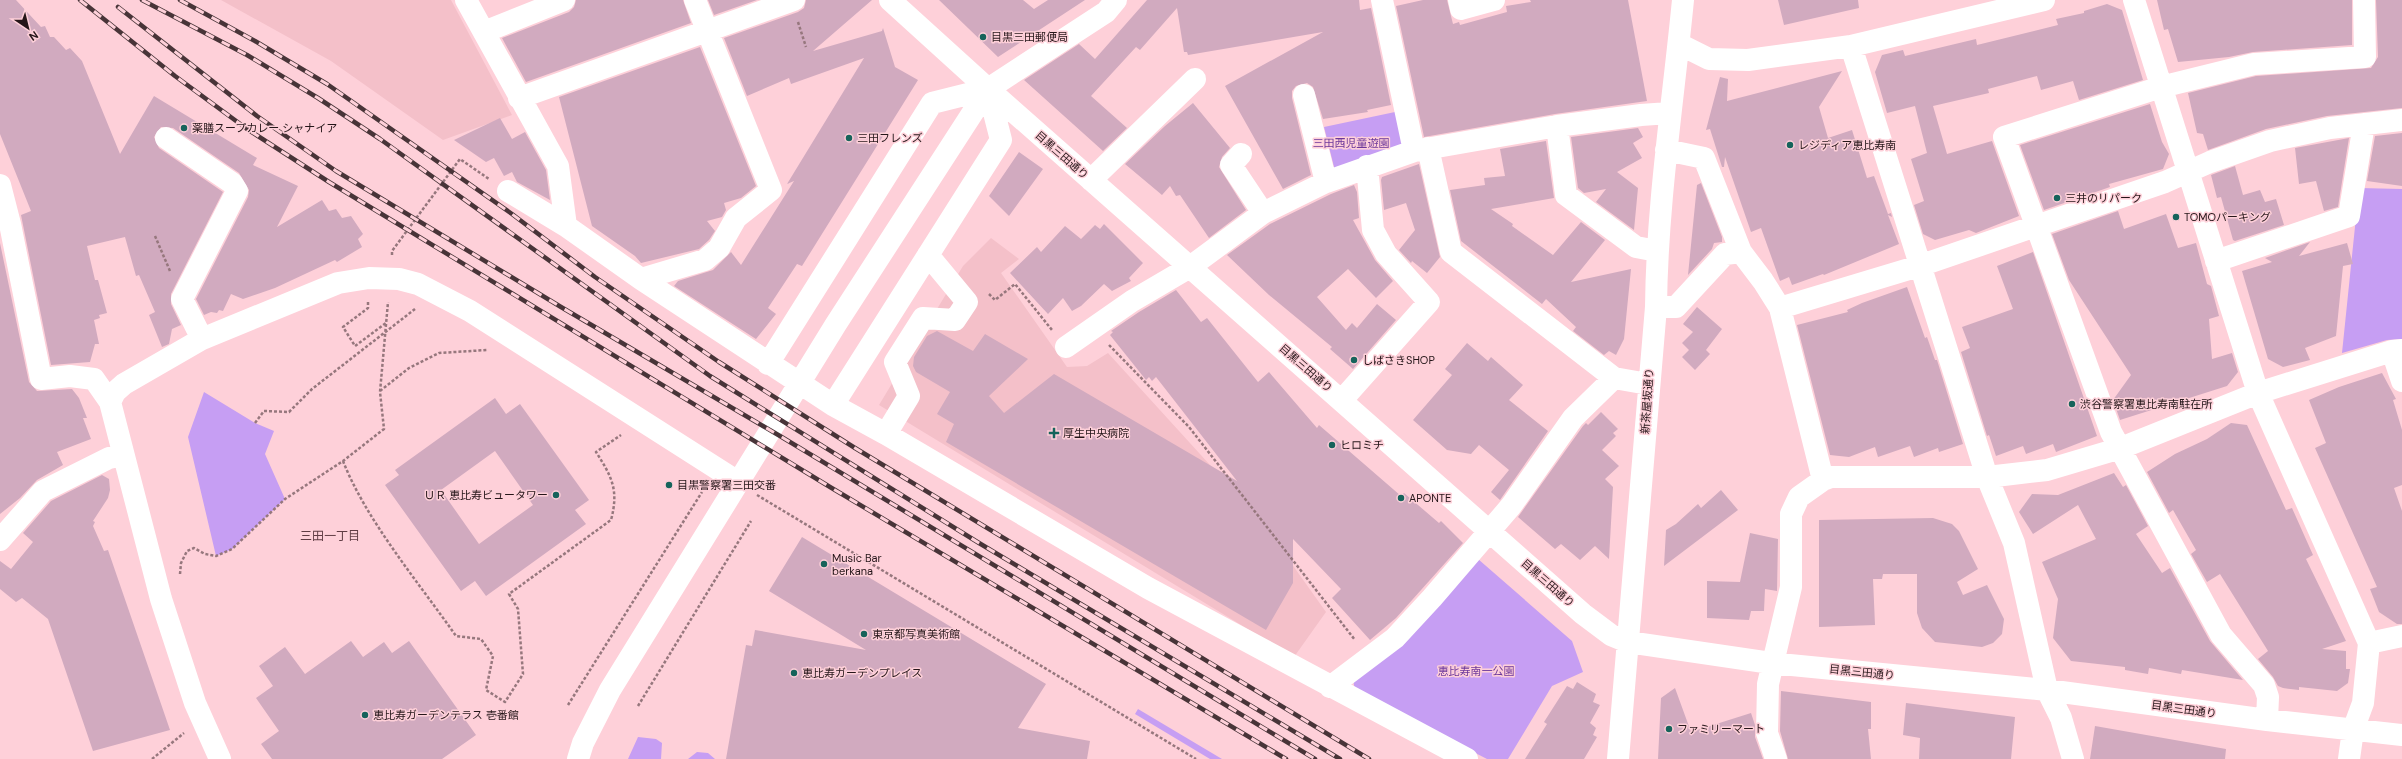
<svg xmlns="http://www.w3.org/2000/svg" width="2402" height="759" viewBox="0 0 2402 759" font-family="'DM Sans','Noto Sans JP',sans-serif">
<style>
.built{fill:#f4c0c9}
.green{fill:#c69ef3}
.building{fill:#d1aabf;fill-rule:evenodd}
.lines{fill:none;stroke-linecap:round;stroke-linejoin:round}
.path{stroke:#96777d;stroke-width:2.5;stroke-dasharray:3 2;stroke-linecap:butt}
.minor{stroke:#fff;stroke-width:22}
.rail-casing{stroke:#483438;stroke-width:4.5}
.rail{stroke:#fed0d9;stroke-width:3;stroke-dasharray:9;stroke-linecap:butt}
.poi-dot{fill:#16635b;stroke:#fed0d9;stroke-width:1.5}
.labels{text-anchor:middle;stroke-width:3;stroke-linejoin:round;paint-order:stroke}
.poi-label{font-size:11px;fill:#251619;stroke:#fed0d9;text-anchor:start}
.park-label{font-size:11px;fill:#6c379b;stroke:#fed0d9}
.street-label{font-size:11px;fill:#251619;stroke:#fed0d9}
.neighbourhood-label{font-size:12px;fill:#603c44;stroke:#fed0d9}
</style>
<rect width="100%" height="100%" fill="#fed0d9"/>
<path class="built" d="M221 0H451L512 115 443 140 331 61Z
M991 238 1019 259 1001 273 1067 367 1087 366 1108 353 1220 476 1289 560 1326 612 1294 657 879 405 963 266Z"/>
<path class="green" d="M1395 112 1404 147 1335 171 1324 127Z
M2359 188 2402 189V339L2387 340 2342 353Z
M204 392 255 423 274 431 265 454 285 499 232 549 216 556 188 437Z
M1478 559 1572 641 1583 672 1552 686 1508 759H1487L1355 691 1353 679Z
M1138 709 1222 759H1210L1135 714Z
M638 737 656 739 662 743 661 759H628Z
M697 752 708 753 715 759H688Z"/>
<path class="building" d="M0 0H16L41 27 45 26 50 37H54L66 50 70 48 82 61 120 154 154 96 257 158 253 165 298 186 277 227 322 200 329 211 336 209 342 218 351 216 363 234 358 239 362 247 337 262 335 260 275 288 243 299 231 294 223 311 219 310 217 313 211 312 204 315 196 299 248 197 249 190 239 173 173 128 161 127 154 137 159 148 223 192 171 294V304L181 325 172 329 169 344 162 347 149 315 155 312 139 275 136 276 125 237 87 246 95 280H98L107 313 99 315 100 318 94 320 99 344H95L90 362 51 365 21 215 31 211 0 134Z
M576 0H683L691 23 526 82 502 38 569 12 574 7Z
M708 0H757L714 15Z
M806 0H872L813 51 882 31 883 28 895 67 918 80 802 266 797 264 768 308 776 314 756 339 674 286 678 281 713 270 731 252 741 265 794 181 787 184 864 58 791 84 789 78 747 96 724 38 798 12 804 8Z
M939 0H1023L1034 9 1048 0H1085L998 57Z
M1147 0H1359L1360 10 1371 8 1391 105 1367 110 1368 112 1323 119 1313 87 1307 83 1296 86 1292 91V98L1311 175 1283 189 1225 86 1323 32 1188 55 1187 52H1184L1177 8 1140 50 1136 47 1091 96 1127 128 1103 151 1024 80 1079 44 1095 59Z
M1423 0H1447L1453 24 1459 22 1460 25 1507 12 1506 6 1531 2 1530 0H1628L1647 101 1555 114 1424 137 1396 6Z
M1778 0H1858L1859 8 1784 25Z
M2157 0H2352V45L2253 52 2229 57 2178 62 2168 29 2164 30Z
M2376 0H2402V108L2327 116 2266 129 2208 150 2203 134 2197 133 2188 93 2256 76 2371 68 2378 57Z
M2107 4 2122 10 2143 80 2079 100 2073 81 2041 90 2037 76 1988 89 1989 93 1933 106 1947 154 1992 141 2019 216 1976 233 1969 230 1935 240 1923 234 1914 205 1924 201 1911 159 1927 153 1915 106 1887 113 1875 72 1882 55 1903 50 1905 56 1976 39 1977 45 2058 25 2056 19 2084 13V11Z
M700 47 756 186 741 198 724 203 726 210 722 217 707 221 715 231 709 240 699 249 641 263 635 256 592 226 559 97Z
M1842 71 1819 107 1828 138 1852 130 1867 178 1874 176 1888 214 1891 213 1892 217 1888 215 1899 244 1824 275 1823 274 1792 285 1789 277 1780 281 1761 228 1751 232 1725 157 1724 167H1722L1710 129 1706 130 1720 77 1728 79 1727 101Z
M1193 103 1230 148 1222 157 1219 167 1246 210 1209 238 1180 195 1176 196 1170 186 1162 195 1125 164 1165 126Z
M2150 104 2162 142 2169 154 2163 169 2109 184 2110 187 2044 210 2020 145Z
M500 118 512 139 525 132 546 170 550 200 517 182 512 172 504 176 494 158 486 162 454 140Z
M1638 128 1643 137 1633 143 1642 158 1617 172 1638 188 1634 230 1596 202 1606 189 1584 193 1578 188 1571 137Z
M2402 133V186L2367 181 2375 136Z
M2349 138 2338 207 2324 211 2316 181 2299 184 2295 148Z
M1546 141 1554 198 1491 209 1513 224 1512 226 1553 255 1581 222 1605 240 1571 282 1631 269 1624 339 1616 355 1609 351 1604 355 1573 331 1576 327 1546 299 1542 304 1461 241 1450 190 1485 185 1484 178 1505 176 1500 149Z
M1019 152 1043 169 1009 216 989 196Z
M1419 164 1440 257 1427 273 1412 261 1411 263 1399 250 1415 230 1406 203 1384 210 1381 180 1382 177Z
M2235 166 2243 195 2260 190 2265 202 2276 199 2284 225 2235 241 2233 240 2221 197 2217 198 2211 175Z
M1701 183 1722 237V242L1714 243 1712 249 1688 275 1697 185Z
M1354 185 1357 192 1359 218 1353 220 1375 260 1393 281 1376 298 1348 269 1317 297 1346 330 1352 323 1357 328 1377 304 1396 320 1353 369 1330 349 1332 347 1269 295 1227 255 1270 224 1331 194Z
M2118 211 2124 229 2166 214 2178 248 2196 243 2207 284 2211 286 2219 316 2209 319 2212 359 2232 353 2238 372 2227 386 2120 420 2113 400 2131 375 2069 280 2052 234Z
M1104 224 1143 263 1129 278 1131 281 1112 291 1104 284 1081 306 1072 311 1063 298 1048 314 1010 273 1037 247 1041 252 1065 226 1081 239 1095 225 1100 229Z
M2310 242 2299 256 2347 243 2353 264 2343 266 2336 336 2305 348 2310 360 2283 367 2268 359 2242 271 2272 262 2265 258Z
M0 243 29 382 37 391 72 389 79 398 87 418H83L91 439 57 452 63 465 37 480 20 498 0 514Z
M2033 252 2097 436 2056 452 2053 444 2026 454 2023 446 1996 456 1989 435 1987 436 1961 352 1970 348 1962 327 2013 309 1997 266Z
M1907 287 1925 338 1927 337 1935 360H1937L1963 444 1939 452 1938 448 1914 457 1910 446 1878 457 1875 447 1849 457 1830 455 1797 325 1848 312 1847 310 1862 303Z
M1176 290 1201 322 1207 318 1258 382 1269 372 1317 428 1319 425 1401 496 1404 493 1439 523 1441 521 1463 543 1396 618 1370 640 1332 598 1341 589 1293 539V583L1266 630 946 442 954 424 937 414 950 392 916 372 913 366 914 357 927 336 937 331 973 351 985 334 1028 359 989 396 1004 413 1054 374 1237 481 1156 377 1152 381 1149 377 1146 380 1110 335 1113 332 1111 331 1139 312Z
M1697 307 1722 329 1706 350 1710 354 1695 370 1682 357 1689 350 1682 343 1693 332 1683 324Z
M1467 343 1488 361 1491 357 1523 385 1509 400 1548 431 1500 500 1491 492 1509 470 1479 445 1471 454 1447 450 1413 420 1452 375 1445 369Z
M2382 373 2396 399 2393 400 2402 430V485L2394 488 2402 511V624H2397L2379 612 2370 589 2377 587 2315 448 2326 443 2309 400 2339 387Z
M495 398 506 414 520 404 589 500 575 510 586 524 486 596 475 581 461 591 385 485 399 475 395 470ZM495 451 533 505 479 544 441 490Z
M1601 412 1618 429 1613 433 1616 436 1602 450 1619 466 1605 479 1613 487 1609 559 1595 546 1580 560 1561 544 1555 549 1518 517 1583 426 1586 423 1588 425Z
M2231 423 2247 425 2286 510 2292 508 2313 555 2306 559 2346 641 2322 649 2346 651V669H2350L2348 683 2337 691 2299 687V690L2283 688 2278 686 2273 677 2258 659 2268 651 2220 574 2207 582 2191 554 2196 550 2173 510 2169 513 2147 472 2175 454 2207 439Z
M2114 473 2123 487 2126 485 2148 526 2136 534 2162 573 2170 568 2210 641 2243 680 2182 670 2181 674 2149 668 2148 674 2125 670V667L2071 661 2053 638 2058 599 2042 562 2096 539 2078 505 2033 534 2019 512 2032 494 2058 495Z
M102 475 109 479 110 490 108 498 93 521 95 522 93 526 104 551 108 550 170 730 93 751 48 619 22 598 16 602 0 589V561L11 569 33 542 23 533 51 501Z
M1721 490 1738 510 1664 566 1666 530 1676 524 1698 504 1701 508Z
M1933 518 1952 524 1959 531 1978 569 1957 582 1963 595 1987 585 2004 619 2002 634 1993 643 1982 647 1935 642 1922 628 1917 613V574H1883L1882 579H1873L1875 625 1819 627V520Z
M1750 533 1778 539 1777 591 1765 589 1764 611H1751L1749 620 1707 618V581L1740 582Z
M802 537 1046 684 1018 728 1090 741 1087 759H726L746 645 752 646 755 630 866 650 769 591Z
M351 641 363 657 384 642 392 653 409 641 476 735 442 759H272L261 744 279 731 256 698 273 686 259 666 285 647 305 674Z
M1577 682 1596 694 1593 702 1600 705 1590 723 1596 728 1593 735 1597 737 1584 759H1525L1547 724 1544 722 1567 686 1573 689Z
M1675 688 1691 732 1751 713 1755 725V737L1763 759H1658L1661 698Z
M1781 691 1871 702V729H1868L1871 759H1788L1780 731Z
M1906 703 2015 717 2011 759H1919L1920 738 1903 735Z
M2095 726 2226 749 2225 759H2090Z"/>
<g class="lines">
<path class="path" d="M798 22 806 47
M155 236 170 271
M392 255V251L460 159 489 179
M989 294 995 300 1015 284 1052 330
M368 302V308L343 327 355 346 386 323
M1109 345 1189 427 1355 640
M380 391 409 368 439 353 487 350
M255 423 264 411 289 412 312 389 415 309
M343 461C366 520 419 583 456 636L481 639 493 656 486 690 505 702 523 674 518 609 509 594 611 520C619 490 612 477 596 452L621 435
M757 495 1196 759
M180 574 181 563 187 551 194 548 205 554 216 556 232 549 285 499 343 461 384 429 380 392 388 302
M568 705 702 492
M638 706 751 521
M152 759 184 733"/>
<path class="minor" d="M466 0 558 166 566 226
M890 0 988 89 1583 614 1611 635 1628 642 1771 663 2047 690 2267 720 2402 735
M1382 0 1414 151
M1459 0 1461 9 1494 0
M2134 0 2258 393 2369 643 2363 703 2353 730 2349 759
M484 32 564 0
M1679 44 1709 59 1748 60 1851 46 2044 0
M1851 46 1987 477 2014 543 2047 690 2061 718 2073 759
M1304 95 1326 182
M519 98 794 0
M1557 126 1566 195 1636 247 1657 251
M166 138 232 183 237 191 182 299 202 339
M1428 148 1451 252 1614 378 1648 384
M1666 150 1704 158 1741 252 1763 281 1780 308 1823 480
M1241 154 1231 165 1263 213
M1091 180 1195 79
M0 185 10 224 41 379 70 376 94 379 110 402
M508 191 566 226 641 279 833 405 886 434 1148 588 1467 759
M2216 261 2349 216 2364 124
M641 279 705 260 719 248 736 218 771 190 695 0
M1656 307H1676L1725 254 1741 252
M1780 308 1919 266 2165 182 2210 162 2270 141 2330 128 2402 120
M1066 347 1132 301 1190 267 1263 213 1326 182 1414 151 1557 126 1641 115 1669 113
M2392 351 2402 381
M768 364 932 103 988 89 1106 12 1116 0
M1342 400 1429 302 1386 254 1373 230 1367 166
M833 405 1001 140 988 89
M886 434 909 396 895 362 923 318 955 320 967 302 928 255
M0 540 43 491 109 458 123 455
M2369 643 2402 636
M1330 687 1395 638 1432 598 1511 506 1573 418 1614 378
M2267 720 2268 697 2264 685 2221 635 2111 432 2004 137 2161 87 2254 64 2365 57 2364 0
M220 759 195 703 161 599 110 402 115 392 124 384 202 339 338 283 369 278 399 279 418 284 470 311 738 482
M578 759 583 743 610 690 836 324 988 89
M1618 759 1656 307C1657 204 1673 103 1683 0
M1776 759 1767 733 1768 684 1791 587V514L1799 497 1823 480 1831 477H1987L2047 470 2121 448 2258 393 2392 351 2402 350"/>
<g class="rail-casing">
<path id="rail" d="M80 0 175 76 247 129 329 182 830 487 1286 759
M142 0 247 55 318 98 380 139 710 376 979 543 1340 759
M180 0 255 41 327 84 512 214 595 277 719 362 855 448 1369 759
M118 7 257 116 336 171 561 307 780 436 1315 759"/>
</g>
<use href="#rail" class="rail"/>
</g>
<g class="poi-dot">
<circle cx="983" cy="37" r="4"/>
<circle cx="184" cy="128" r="4"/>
<circle cx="849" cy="138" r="4"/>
<circle cx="1790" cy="145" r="4"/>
<circle cx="2057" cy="198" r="4"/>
<circle cx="2176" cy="217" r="4"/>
<circle cx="1354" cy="360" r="4"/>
<circle cx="2072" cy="404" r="4"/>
<path d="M1052 427h4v4h4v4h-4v4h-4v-4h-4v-4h4z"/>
<circle cx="1332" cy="445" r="4"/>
<circle cx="669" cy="485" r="4"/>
<circle cx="556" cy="495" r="4"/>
<circle cx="1401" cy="498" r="4"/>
<circle cx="824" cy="564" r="4"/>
<circle cx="864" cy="634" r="4"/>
<circle cx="794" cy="673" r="4"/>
<circle cx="365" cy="715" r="4"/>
<circle cx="1669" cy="729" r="4"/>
</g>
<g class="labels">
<g class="poi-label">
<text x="991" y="41">目黒三田郵便局</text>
<text x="192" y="132">薬膳スープカレー シャナイア</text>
<text x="857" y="142">三田フレンズ</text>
<text x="1798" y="149">レジディア恵比寿南</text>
<text x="2065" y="202">三井のリパーク</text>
<text x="2184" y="221">TOMOパーキング</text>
<text x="1362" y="364">しばさきSHOP</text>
<text x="2080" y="408">渋谷警察署恵比寿南駐在所</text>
<text x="1063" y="437">厚生中央病院</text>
<text x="1340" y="449">ヒロミチ</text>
<text x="677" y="489">目黒警察署三田交番</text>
<text x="548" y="499" text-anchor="end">ＵＲ 恵比寿ビュータワー</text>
<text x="1409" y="502">APONTE</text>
<text x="832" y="562">Music Bar<tspan x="832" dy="13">berkana</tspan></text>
<text x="872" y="638">東京都写真美術館</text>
<text x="802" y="677">恵比寿ガーデンプレイス</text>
<text x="373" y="719">恵比寿ガーデンテラス 壱番館</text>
<text x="1677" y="733">ファミリーマート</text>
</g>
<g class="park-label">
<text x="1351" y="147">三田西児童遊園</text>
<text x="1476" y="675">恵比寿南一公園</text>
</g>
<g class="street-label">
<text transform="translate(1062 155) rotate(41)" y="4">目黒三田通り</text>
<text transform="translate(1306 368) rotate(41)" y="4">目黒三田通り</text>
<text transform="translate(1647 401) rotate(-86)" y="4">新茶屋坂通り</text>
<text transform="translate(1548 583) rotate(41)" y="4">目黒三田通り</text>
<text transform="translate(1862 672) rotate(6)" y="4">目黒三田通り</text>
<text transform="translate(2184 709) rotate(8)" y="4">目黒三田通り</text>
</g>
<g class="neighbourhood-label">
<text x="330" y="540">三田一丁目</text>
</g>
</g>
<g transform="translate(28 28) rotate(145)" stroke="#fed0d9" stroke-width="3" paint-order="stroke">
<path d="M0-3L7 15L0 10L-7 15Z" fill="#251619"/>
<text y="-6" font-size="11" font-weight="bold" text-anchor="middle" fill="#251619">N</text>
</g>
</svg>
